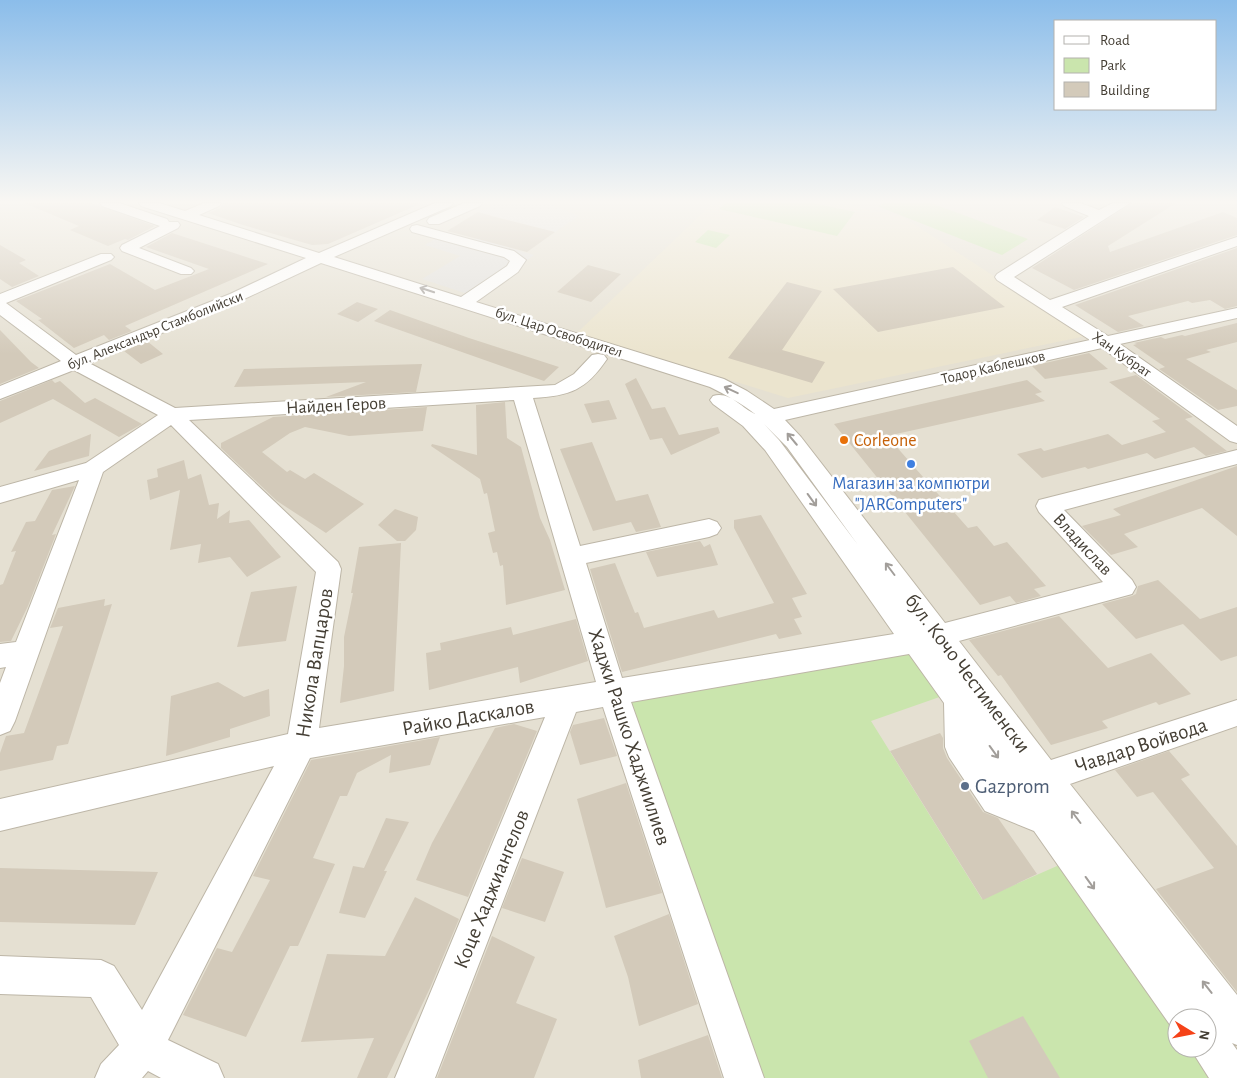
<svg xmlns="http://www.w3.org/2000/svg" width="1237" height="1078" viewBox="0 0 1237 1078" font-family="'Alegreya Sans',sans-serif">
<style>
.residential{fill:#e5e0d2;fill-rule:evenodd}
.education{fill:#ebe4ce}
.green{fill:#cae5ad}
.parking{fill:#e2e0dc}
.building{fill:#d3caba}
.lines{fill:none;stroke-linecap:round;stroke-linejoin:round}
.minor-casing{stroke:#bdb6a7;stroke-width:2}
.minor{fill:#fff;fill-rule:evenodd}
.oneway{stroke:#a29e9a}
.food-dot{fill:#e8710a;stroke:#fff;stroke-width:2}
.shop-dot{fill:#3f7fe0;stroke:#fff;stroke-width:2}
.service-dot{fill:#5c6f8a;stroke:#fff;stroke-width:2}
.labels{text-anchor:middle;stroke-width:5;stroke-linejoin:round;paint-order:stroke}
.far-street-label{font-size:15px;fill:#443e34;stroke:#fff}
.street-label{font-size:18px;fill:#443e34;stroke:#fff}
.food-label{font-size:18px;fill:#c56008;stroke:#fff;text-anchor:start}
.shop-label{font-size:18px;fill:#366cbe;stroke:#fff}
.near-street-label{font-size:21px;fill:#443e34;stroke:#fff}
.near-service-label{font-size:21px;fill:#4e5e75;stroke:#fff;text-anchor:start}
</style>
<rect width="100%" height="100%" fill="#f2eee4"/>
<path class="residential" d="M0 203H1237V1078H0ZM1177 1018H1207V1048H1177Z"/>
<path class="education" d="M713 203H838L903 217 1086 336 788 398 577 333Z"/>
<path class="green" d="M726 203H814L855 212 837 236 719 209Z
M884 203H931L1028 239 1002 255 877 206Z
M708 230 730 235 716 248 695 242Z
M914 642 951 693 871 721 982 899 1073 859 1177 1018V1048H1207L1233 1078H744L613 693Z"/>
<path class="parking" d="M498 203H546L579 216 555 232 478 212Z
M443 234 471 242 476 238 534 255 477 297 422 279 460 256 425 245Z"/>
<path class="building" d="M24 203H91L155 226 128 240 125 239 108 246 70 230 79 226Z
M223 203H422L328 244 312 245 243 225 208 213 220 208Z
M1132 203H1176L1108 246 1110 252 1223 212 1237 218V235L1074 290 1032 268Z
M1055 207 1084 217 1065 229 1037 220Z
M478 212 499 218 555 232 527 252 447 231Z
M172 233 268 264 125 326 132 331 109 340 104 335 74 348 38 320 42 319 16 301 110 264 155 290 209 269 146 247Z
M0 245 26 260 19 263 39 276 12 287 0 279Z
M1237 248V306L1225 309 1210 300 1192 303 1188 301 1128 316 1144 326 1118 332 1075 305Z
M588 265 621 274 591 302 557 292Z
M953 267 1005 307 878 332 833 289Z
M787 282 822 291 782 350 825 362 812 383 728 358Z
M357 302 378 309 358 322 337 314Z
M390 310 469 338 559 367 544 381 374 321Z
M1237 323V342L1206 350 1211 352 1186 359 1237 390V406L1218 410 1159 369 1165 367 1133 345 1137 344 1134 343 1161 337 1165 339 1182 335 1185 336Z
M0 330 31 362 39 368 0 384Z
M147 341 163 354 141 364 124 351Z
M1089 353 1108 369 1045 379 1032 366Z
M422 364 416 392 326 397 366 382 234 387 244 369Z
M1136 375 1193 417 1185 419 1227 451 1206 456 1194 447 1155 459 1147 453 1088 469 1085 467 1042 478 1017 454 1041 448 1044 451 1108 434 1122 445 1166 432 1152 421 1160 419 1109 382Z
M636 378 652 409 665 407 679 435 718 427 720 433 671 455 662 438 650 440 625 384Z
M52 380 55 383 60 381 85 403 95 398 142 424 119 437 53 399 0 423V401Z
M1027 380 1042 392 1035 394 1045 401 887 436 968 528 977 526 994 546 1007 542 1046 586 1034 589 1041 596 1016 603 1010 596 980 605 834 424Z
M609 400 617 419 592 423 584 404Z
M505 402 507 438 521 447 540 518 550 540 565 590 506 605 503 565 500 566 497 552 493 553 488 533 495 531 487 493 484 494 480 479 431 446 432 444 477 455 476 405Z
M427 407 423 431 349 436 305 427 290 433 262 452 287 472 290 470 305 479 314 473 364 504 326 533 277 501 221 448V443L273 417Z
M91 434 89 456 34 471 49 451Z
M592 442 616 501 648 494 661 527 636 532 631 522 593 531 560 449Z
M184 460 188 479 201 474 209 505 219 503 217 519 230 510 229 523 249 520 281 557 247 577 230 557 198 563 201 544 170 550 180 490 150 500 147 480 158 477 157 469Z
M1237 466V536L1202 508 1124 534 1138 547 1111 555 1082 526 1121 515 1113 509Z
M75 486 52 535 56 534 28 606 11 641 0 642V585L3 584 16 551 11 552 26 522 35 521 52 490Z
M395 509 418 517 416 530 405 541H397L378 525Z
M761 515 807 594 792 598 802 617 794 619 802 634 779 639 776 634 622 672 590 569 615 563 635 613 638 612 644 628 714 610 718 618 774 603 734 528V520Z
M700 541 704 547 710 544 718 565 657 577 646 552Z
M401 543 394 691 340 703 344 666V637L353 593H351L359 547Z
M1158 580 1200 619 1237 607V656L1221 661 1183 624 1136 639 1102 604 1132 596 1136 594 1138 586Z
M297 586 286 641 237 647 251 592Z
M105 599 104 606 112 604 68 744 57 746 53 760 0 771V753L6 736 24 733 63 626 50 628 58 608Z
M1059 616 1108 668 1151 653 1191 694 1159 705 1156 702 1102 721 1108 728 1051 745 1001 675 998 676 969 640Z
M576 619 588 661 520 683 518 667 429 690 426 653 441 650 440 643 511 627 513 635Z
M218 682 244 697 269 689 270 716 230 729V737L166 756 171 696Z
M604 718 617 756 580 765 570 732 573 725Z
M514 724 537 731 468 897 416 880 432 843 495 728Z
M940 733 943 738V748L947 758 983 812 998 818 1037 874 983 900 890 751Z
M440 737 430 765 389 773 391 755 357 773 347 796H340L313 858 335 864 298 946H290L246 1037 183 1015 217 948 232 952 270 880 253 876 311 760Z
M1169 751 1190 775 1181 779 1237 846V992L1156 889 1214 868 1153 792 1137 797 1115 770Z
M626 783 662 893 606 908 577 799Z
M386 818 409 822 384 871H387L365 918 339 913 353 866 364 868Z
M522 858 564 872 545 922 502 908Z
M0 868 158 872 135 925 0 922Z
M415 897 459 919 430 988 387 1078H357L374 1038 301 1042 327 954 385 956Z
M669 914 698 1004 639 1026 628 977 614 936Z
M492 936 535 957 516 1003 557 1019 534 1078H437Z
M1023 1016 1060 1078H988L969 1041Z
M708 1035 722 1078H641L638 1060Z"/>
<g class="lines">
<g class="minor-casing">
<path id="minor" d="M100 203H119L167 219 169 222H178L180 225 178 228 139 248 191 268 194 271 191 274H181L122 251 120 248 122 245 160 226 102 206Z
M139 203H159L185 211 204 203H221L219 206 199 215 319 253 435 203H453L451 206 334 257 461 297 507 266 510 261 504 257 412 232 410 229 412 226 417 225 514 251 526 260 518 272 476 302 724 379 747 391 774 409 1090 340 997 280 995 277 997 274 1089 216 1064 206 1062 203H1080L1099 210 1113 203H1130L1014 277 1050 300 1237 237V246L1062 307 1108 336 1237 308V318L1120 344 1237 426V443L1230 441 1102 348 785 420 801 437 945 623 1103 582 1039 512 1036 506 1039 500 1237 450V464L1064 510 1132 580 1136 587 1132 594 959 641 1051 760 1237 700V726L1070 784 1237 995V1045L1232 1043 1237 1050V1078H1209L1190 1048H1207V1022L1212 1024 1208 1019 1207 1021V1018H1177V1032H1175L1034 831 985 811 949 757 945 747 944 703 909 654 631 702 764 1078H724L603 707 576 712 435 1078H395L545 717 310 758 168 1040 218 1064 224 1078H161L148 1071 142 1078H95L101 1064 119 1045 91 997 0 994V956L101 960 114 966 142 1010 274 766 0 831V799L288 734 316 572 171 425 103 472 15 721 10 731 0 735V683L6 667 0 668V644L16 642 79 480 0 503V487L86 463 158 415 74 370 0 399V386L61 361 0 315V294L101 254H111L114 257 111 260 6 303 76 355 230 294 306 258 141 206ZM321 263 710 387C726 395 741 403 755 414 741 408 730 391 713 396L710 400 713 404 743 426 765 450 894 634 622 678 586 563 709 537 717 534 721 528 717 522 709 519 580 546 533 398C570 396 586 390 607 359L604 355 598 354 592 355 574 374 555 385 175 408 89 363 242 300ZM514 400 596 682 319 728 341 569 338 562 189 420ZM764 424 787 447 858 545 779 440Z
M464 203H482L480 206 439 224H429L427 221 429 218Z"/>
</g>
<use href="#minor" class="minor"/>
</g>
<defs><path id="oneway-shaft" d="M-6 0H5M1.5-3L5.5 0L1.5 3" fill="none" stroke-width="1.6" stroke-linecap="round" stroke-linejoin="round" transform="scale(1.25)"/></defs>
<g class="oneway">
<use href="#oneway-shaft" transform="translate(427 290) rotate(-162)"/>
<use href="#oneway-shaft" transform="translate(731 390) rotate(-155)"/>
<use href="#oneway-shaft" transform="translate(792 439) rotate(-130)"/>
<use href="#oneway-shaft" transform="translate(812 500) rotate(54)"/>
<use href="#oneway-shaft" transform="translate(890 569) rotate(-127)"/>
<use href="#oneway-shaft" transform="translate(994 752) rotate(54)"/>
<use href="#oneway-shaft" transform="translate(1076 817) rotate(-127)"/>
<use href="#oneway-shaft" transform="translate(1090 883) rotate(54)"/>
<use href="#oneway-shaft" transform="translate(1207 987) rotate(-128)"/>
</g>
<linearGradient id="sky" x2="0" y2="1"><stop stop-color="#8bbdea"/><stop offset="0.57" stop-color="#f9f7f3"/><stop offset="1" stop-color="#f9f7f3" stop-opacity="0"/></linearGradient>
<rect width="1237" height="354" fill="url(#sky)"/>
<circle class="food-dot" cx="844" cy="440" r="5"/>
<circle class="shop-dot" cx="911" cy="464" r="5"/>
<circle class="service-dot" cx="965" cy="786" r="5"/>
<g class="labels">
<g class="far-street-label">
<text transform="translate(155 330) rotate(-22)" y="5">бул. Александър Стамболийски</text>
<text transform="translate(559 332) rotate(18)" y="5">бул. Цар Освободител</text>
<text transform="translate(1122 354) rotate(35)" y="5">Хан Кубрат</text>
<text transform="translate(993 367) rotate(-13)" y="5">Тодор Каблешков</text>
</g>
<g class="street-label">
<text transform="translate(336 405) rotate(-3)" y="6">Найден Геров</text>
<text transform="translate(1083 544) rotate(47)" y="6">Владислав</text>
</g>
<g class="food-label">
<text x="854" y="446">Corleone</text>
</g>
<g class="shop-label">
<text x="911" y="489">Магазин за компютри<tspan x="911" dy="21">"JARComputers"</tspan></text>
</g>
<g class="near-street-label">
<text transform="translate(314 663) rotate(-81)" y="7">Никола Вапцаров</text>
<text transform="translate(968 673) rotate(53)" y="7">бул. Кочо Честименски</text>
<text transform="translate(468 717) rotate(-10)" y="7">Райко Даскалов</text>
<text transform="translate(630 737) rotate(72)" y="7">Хаджи Рашко Хаджиилиев</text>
<text transform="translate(1141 745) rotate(-18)" y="7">Чавдар Войвода</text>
<text transform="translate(491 889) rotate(-68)" y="7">Коце Хаджиангелов</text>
</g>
<g class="near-service-label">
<text x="975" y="793">Gazprom</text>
</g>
</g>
<rect x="1054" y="20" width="162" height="90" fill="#ffffff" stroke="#b4b2ae"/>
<rect x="1064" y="36" width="25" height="8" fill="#ffffff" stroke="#b4b2ae"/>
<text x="1100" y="45" font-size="15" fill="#443e34">Road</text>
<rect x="1064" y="58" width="25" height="15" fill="#cae5ad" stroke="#b4b2ae"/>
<text x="1100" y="70" font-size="15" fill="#443e34">Park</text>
<rect x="1064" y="82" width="25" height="15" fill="#d3caba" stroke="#b4b2ae"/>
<text x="1100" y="95" font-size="15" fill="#443e34">Building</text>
<g transform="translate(1192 1033) rotate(100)"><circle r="24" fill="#ffffff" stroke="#b4b2ae"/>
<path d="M0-4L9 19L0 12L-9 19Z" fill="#f54218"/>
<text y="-8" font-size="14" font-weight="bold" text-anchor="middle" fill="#443e34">N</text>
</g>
</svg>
